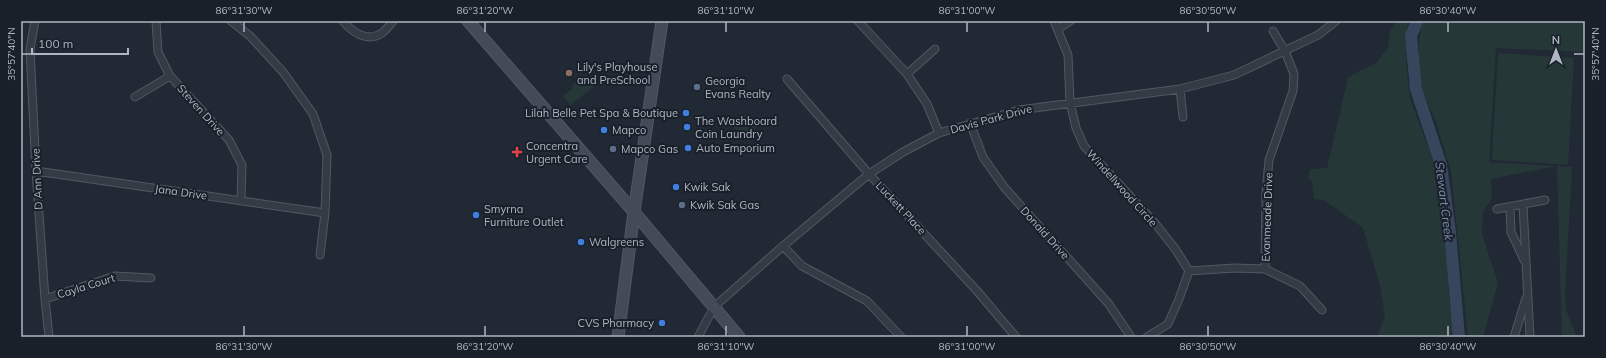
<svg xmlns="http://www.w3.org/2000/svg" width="1606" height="358" viewBox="0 0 1606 358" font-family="Mulish,sans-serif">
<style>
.green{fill:#263738}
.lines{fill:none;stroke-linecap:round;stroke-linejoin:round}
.river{stroke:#38465d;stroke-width:12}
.street-casing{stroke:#525863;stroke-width:9}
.secondary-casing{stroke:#525863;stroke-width:13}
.street{stroke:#343b45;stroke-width:7}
.secondary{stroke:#434a58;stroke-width:11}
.ticks{fill:none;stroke:#afb5c2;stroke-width:1.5}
.education-dot{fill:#8d6e63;stroke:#1a202a;stroke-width:1.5}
.service-dot{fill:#5c6f8a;stroke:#1a202a;stroke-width:1.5}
.shop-dot{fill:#3f7fe0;stroke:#1a202a;stroke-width:1.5}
.health-dot{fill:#e0444e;stroke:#1a202a;stroke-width:1.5}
.labels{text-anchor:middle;stroke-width:4;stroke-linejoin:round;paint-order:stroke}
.poi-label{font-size:11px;fill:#afb5c2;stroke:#1a202a;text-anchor:start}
.street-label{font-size:11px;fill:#afb5c2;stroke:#1a202a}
.water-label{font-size:12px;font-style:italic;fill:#798ba9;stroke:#1a202a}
.neatline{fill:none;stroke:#afb5c2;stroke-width:1.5}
.ticks-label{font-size:10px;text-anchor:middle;fill:#afb5c2}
</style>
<rect width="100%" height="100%" fill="#212935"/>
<path class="green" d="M1396 21H1408L1406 42 1407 71 1410 98 1436 169 1447 258 1449 300 1455 337H1377L1385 316 1380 285 1363 228 1324 200 1314 199 1312 182 1308 177 1310 169 1327 168 1348 78 1361 70 1376 63 1388 48 1390 32Z
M1422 21H1585V52L1496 48 1489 162 1572 167 1565 295 1566 310 1577 337H1562L1557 166 1491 179 1492 199 1483 211 1482 234 1498 283 1483 337H1468L1451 171 1435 119 1422 91 1419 61V42Z
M1498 53 1574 58 1568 165 1492 160Z
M585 74 595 86 570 105 563 96 573 88 572 85Z
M743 114 758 125 748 139 732 126Z"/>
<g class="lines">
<path class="river" d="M1417 21 1411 36 1416 89 1441 165 1450 232 1459 337"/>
<g class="street-casing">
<path id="street" d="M35 21 30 49 36 171 45 299 49 337
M156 21 158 52 170 76 229 140 242 165 241 201
M231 21 250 36 283 72 313 114 327 155 325 213 320 255
M343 21C352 32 367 43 382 33 386 30 390 25 393 21
M858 21 907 74 927 104 939 133
M1054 21 1068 55 1070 102 1076 128 1084 146 1154 222 1176 250 1189 271 1179 299 1168 324 1147 337
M1058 29 1070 21
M907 74 935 49
M787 79 869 174 978 292 1016 337
M1180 89 1183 117
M135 97 170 76
M970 123 983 157 1004 187 1108 303 1131 337
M36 171 325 213
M1523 205 1530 337
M1510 207 1511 232 1524 260
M1497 209 1545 200
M783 246 802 266 867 301 901 337
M1265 269 1266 194 1269 160 1293 91 1294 74 1285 51 1273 31
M1189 271 1235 268 1265 269 1300 286 1322 310
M45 299 115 276 151 278
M698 337 714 307 783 246 869 174 903 152 939 133 1019 110 1180 89 1234 75 1318 35 1336 21
M1514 337 1526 298"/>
</g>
<g class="secondary-casing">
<path id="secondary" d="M468 21 634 212 739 337
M618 337 634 212 662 21"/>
</g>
<use href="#street" class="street"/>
<use href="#secondary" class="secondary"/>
</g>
<path class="ticks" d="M244 22V32M485 22V32M726 22V32M967 22V32M1208 22V32M1448 22V32M22 54H32M1574 54H1584M244 326V336M485 326V336M726 326V336M967 326V336M1208 326V336M1448 326V336"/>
<circle class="education-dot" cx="569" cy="73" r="4"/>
<g class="service-dot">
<circle cx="697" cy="87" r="4"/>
<circle cx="613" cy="149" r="4"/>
<circle cx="682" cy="205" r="4"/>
</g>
<g class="shop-dot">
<circle cx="686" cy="113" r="4"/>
<circle cx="687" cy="127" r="4"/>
<circle cx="604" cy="130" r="4"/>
<circle cx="688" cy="148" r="4"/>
<circle cx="676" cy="187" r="4"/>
<circle cx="476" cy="215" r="4"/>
<circle cx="581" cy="242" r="4"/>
<circle cx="662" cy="323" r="4"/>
</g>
<path class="health-dot" d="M515 146h4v4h4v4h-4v4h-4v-4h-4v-4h4z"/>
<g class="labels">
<g class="poi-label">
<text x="577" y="71">Lily's Playhouse<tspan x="577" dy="13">and PreSchool</tspan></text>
<text x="705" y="85">Georgia<tspan x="705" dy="13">Evans Realty</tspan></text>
<text x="678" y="117" text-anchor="end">Lilah Belle Pet Spa &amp; Boutique</text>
<text x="695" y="125">The Washboard<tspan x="695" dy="13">Coin Laundry</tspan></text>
<text x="612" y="134">Mapco</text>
<text x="526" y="150">Concentra<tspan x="526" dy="13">Urgent Care</tspan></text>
<text x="696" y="152">Auto Emporium</text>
<text x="621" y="153">Mapco Gas</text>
<text x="684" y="191">Kwik Sak</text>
<text x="690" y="209">Kwik Sak Gas</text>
<text x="484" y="213">Smyrna<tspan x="484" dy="13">Furniture Outlet</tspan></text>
<text x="589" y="246">Walgreens</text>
<text x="654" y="327" text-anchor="end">CVS Pharmacy</text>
</g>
<g class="street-label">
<text transform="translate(201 110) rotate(48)" y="4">Steven Drive</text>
<text transform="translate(991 119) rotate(-15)" y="4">Davis Park Drive</text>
<text transform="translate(37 179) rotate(-93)" y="4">D Ann Drive</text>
<text transform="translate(1122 188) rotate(48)" y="4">Windellwood Circle</text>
<text transform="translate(181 192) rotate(8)" y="4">Jana Drive</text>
<text transform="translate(901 208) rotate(47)" y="4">Luckett Place</text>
<text transform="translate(1267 217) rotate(-88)" y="4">Evanmeade Drive</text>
<text transform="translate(1045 233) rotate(48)" y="4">Donald Drive</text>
<text transform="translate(86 286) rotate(-17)" y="4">Cayla Court</text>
</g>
<g class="water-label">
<text transform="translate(1444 201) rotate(83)" y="4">Stewart Creek</text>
</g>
</g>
<rect width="1606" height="358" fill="none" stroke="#1a202a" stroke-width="44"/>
<g transform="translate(1556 50)" stroke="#1a202a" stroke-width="3" paint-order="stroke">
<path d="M0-3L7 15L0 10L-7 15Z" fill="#afb5c2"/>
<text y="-6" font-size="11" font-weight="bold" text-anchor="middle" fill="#afb5c2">N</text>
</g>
<path d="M32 48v6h96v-6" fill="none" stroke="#afb5c2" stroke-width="2"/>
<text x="38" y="48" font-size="12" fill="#afb5c2" stroke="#1a202a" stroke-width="3" paint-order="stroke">100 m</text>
<rect x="22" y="22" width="1562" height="314" class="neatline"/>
<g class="ticks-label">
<text x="244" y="14">86°31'30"W</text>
<text x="485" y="14">86°31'20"W</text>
<text x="726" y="14">86°31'10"W</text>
<text x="967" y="14">86°31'00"W</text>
<text x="1208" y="14">86°30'50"W</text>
<text x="1448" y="14">86°30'40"W</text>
<text transform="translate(11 54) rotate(-90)" y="4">35°57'40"N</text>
<text transform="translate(1595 54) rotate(-90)" y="4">35°57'40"N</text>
<text x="244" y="350">86°31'30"W</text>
<text x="485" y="350">86°31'20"W</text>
<text x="726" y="350">86°31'10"W</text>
<text x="967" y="350">86°31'00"W</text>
<text x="1208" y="350">86°30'50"W</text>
<text x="1448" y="350">86°30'40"W</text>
</g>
</svg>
